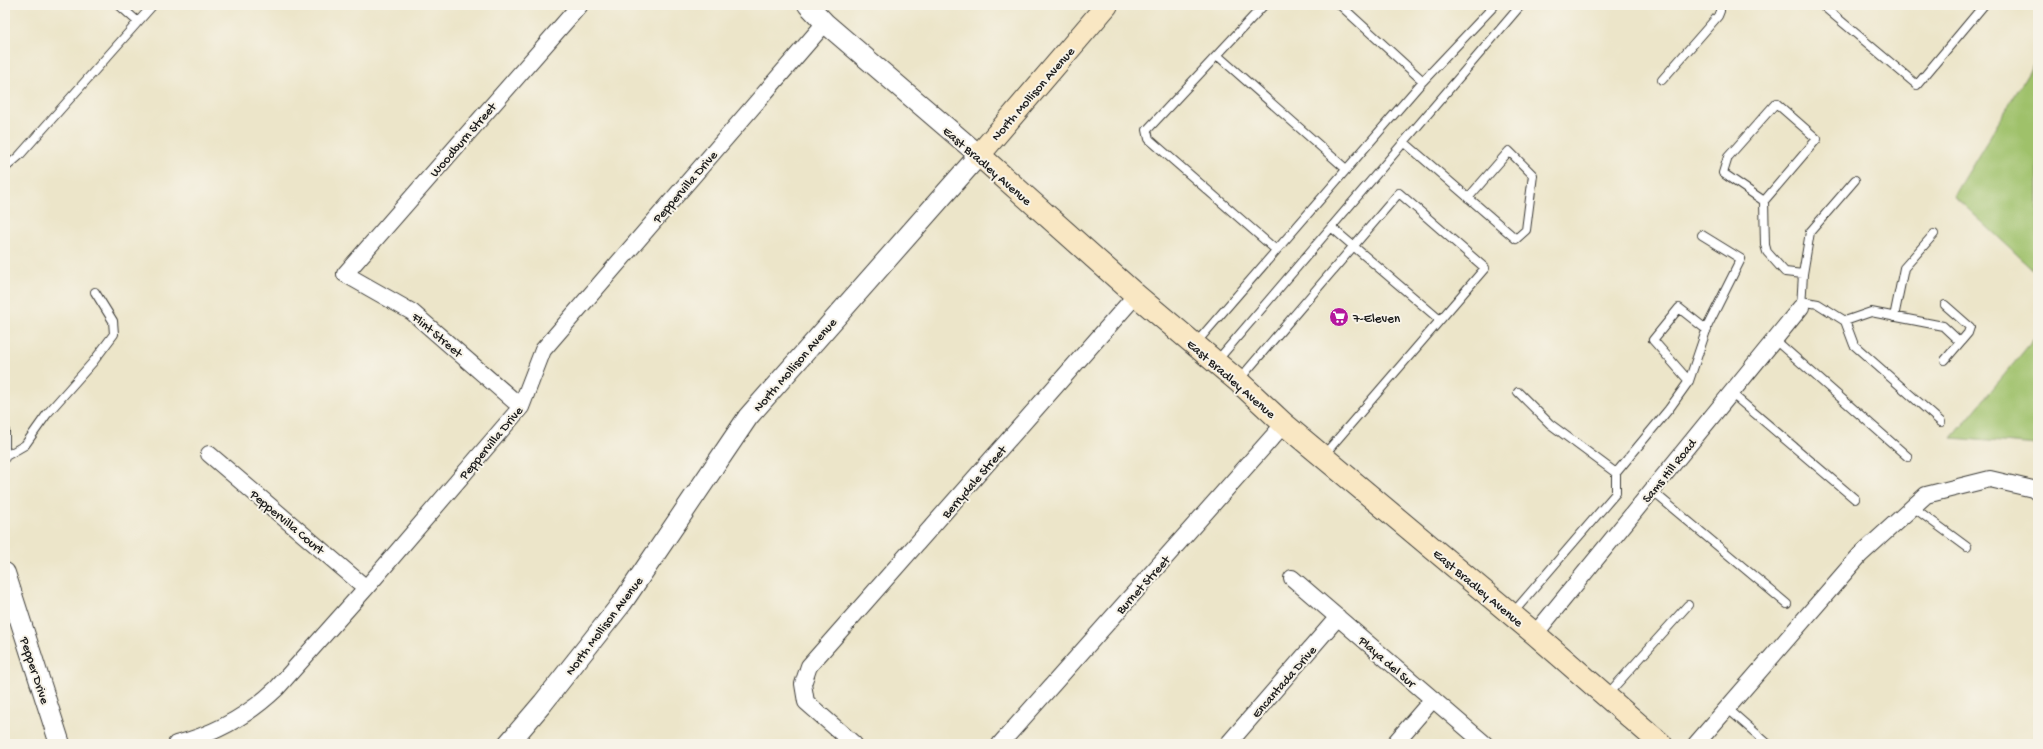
<svg xmlns="http://www.w3.org/2000/svg" width="2043" height="749" viewBox="0 0 2043 749" font-family="'Gochi Hand',sans-serif">
<style>
.green{fill:#9fc16b;stroke:#5e6e44}
.lines{fill:none;stroke-linecap:round;stroke-linejoin:round}
.service-casing{stroke:#3b3a36;stroke-width:10}
.minor-casing{stroke:#3b3a36;stroke-width:18}
.tertiary-casing{stroke:#3b3a36;stroke-width:22}
.secondary-casing{stroke:#3b3a36;stroke-width:24}
.service{stroke:#fff;stroke-width:8}
.minor{stroke:#fff;stroke-width:16}
.tertiary{stroke:#fff;stroke-width:20}
.secondary{stroke:#f9e7c3;stroke-width:22}
.labels{text-anchor:middle;stroke-width:4;stroke-linejoin:round;paint-order:stroke}
.street-label{font-size:13px;fill:#1c1c1c;stroke:#f7f3e8}
.poi-label{font-size:13px;fill:#1c1c1c;stroke:#f7f3e8;text-anchor:start}
</style>
<rect width="100%" height="100%" fill="#f7f3e8"/>
<filter id="ink" filterUnits="userSpaceOnUse"><feTurbulence type="fractalNoise" baseFrequency=".025" numOctaves="2"/><feDisplacementMap in="SourceGraphic" scale="8" xChannelSelector="R" yChannelSelector="G"/><feConvolveMatrix kernelMatrix="1 2 1 2 8 2 1 2 1" color-interpolation-filters="sRGB"/></filter>
<filter id="wash" filterUnits="userSpaceOnUse"><feTurbulence type="fractalNoise" baseFrequency=".012" numOctaves="4" result="noise"/><feDisplacementMap in="SourceGraphic" scale="16" xChannelSelector="R" yChannelSelector="G"/><feGaussianBlur stdDeviation="0.9" result="paint"/><feColorMatrix in="noise" values="0 0 0 0 0 0 0 0 0 0 0 0 0 0 0 0 0 1.4 0 .05"/><feComposite in="paint" operator="in"/></filter>
<g filter="url(#wash)">
<rect width="100%" height="100%" fill="#ece5c9"/>
<path class="green" d="M2038 57V274L1954 196Z
M2038 334V445L1952 438Z"/>
</g>
<g filter="url(#ink)">
<g class="lines">
<g class="service-casing">
<path id="service" d="M119 5 138 22
M1264 5 1147 130 1149 139 1276 250
M1296 5H1305
M1340 5 1423 81
M1822 5 1917 85 1984 5
M1217 55 1346 169
M1662 80 1718 16 1720 11V5
M1404 142 1516 239 1526 230 1533 175 1509 151 1468 198
M5 168 19 156 153 5
M1764 201 1723 173 1728 157 1776 103 1817 139 1764 201 1765 245 1767 252 1785 272 1803 274 1801 307
M1331 227 1440 320
M1803 274 1810 232 1855 180
M1801 301 1818 304 1845 321 1854 345 1941 422
M1894 317 1904 268 1934 234
M1845 321 1871 312 1943 326 1960 342
M1774 339 1908 457
M1196 343 1423 81 1494 6
M1945 360 1968 333 1970 327 1945 305
M1216 362 1521 5
M1238 381 1399 193 1485 268 1323 456
M1689 381 1653 340 1679 308 1707 330
M1518 392 1550 424 1616 473
M1731 393 1855 499
M5 431V458
M6 456 25 445 47 414 93 362 114 334 113 321 95 292
M1651 490 1787 604
M1913 507 1967 547
M1512 614 1616 493V473L1669 409 1689 381 1708 325 1741 259 1702 235
M1607 695 1688 605
M1727 708 1768 744"/>
</g>
<g class="minor-casing">
<path id="minor" d="M521 407 412 312 345 274 580 5
M209 454 366 588
M1292 578 1485 744
M1535 634 1801 307
M176 744C215 734 248 716 277 688L366 588 521 407 543 350 825 23
M854 744 806 702 803 684 809 666 1136 295
M1000 744 1284 424
M1228 744 1338 617
M1394 744 1433 699
M1696 744 1860 555 1926 495 1990 479 2033 489 2038 493"/>
</g>
<g class="tertiary-casing">
<path id="tertiary" d="M5 573 60 744
M508 744 543 703 622 603 748 417 979 155 825 23 808 5"/>
</g>
<g class="secondary-casing">
<path id="secondary" d="M1107 5 979 155 1136 295 1238 381 1284 424 1535 634 1661 744"/>
</g>
<use href="#service" class="service"/>
<use href="#minor" class="minor"/>
<use href="#tertiary" class="tertiary"/>
<use href="#secondary" class="secondary"/>
</g>
</g>
<defs>
<g id="supermarket-disc" transform="scale(1)"><circle r="9.5" fill="#b5179e" stroke="#f7f3e8"/><path d="M-6-5.5h2.5l.6 2H6L4.5 2H-2.5L-4.4-4H-6ZM-1.5 3.2a1.3 1.3 0 1 0 .1 0ZM3 3.2a1.3 1.3 0 1 0 .1 0Z" fill="#fff"/></g>
</defs>
<g fill-rule="evenodd">
<use href="#supermarket-disc" x="1339" y="317"/>
</g>
<g class="labels">
<g class="street-label">
<text transform="translate(1032 93) rotate(-49)" y="5">North Mollison Avenue</text>
<text transform="translate(462 139) rotate(-49)" y="5">Woodburn Street</text>
<text transform="translate(988 165) rotate(41)" y="5">East Bradley Avenue</text>
<text transform="translate(684 186) rotate(-49)" y="5">Peppervilla Drive</text>
<text transform="translate(438 334) rotate(40)" y="5">Flint Street</text>
<text transform="translate(794 364) rotate(-49)" y="5">North Mollison Avenue</text>
<text transform="translate(1232 378) rotate(41)" y="5">East Bradley Avenue</text>
<text transform="translate(490 442) rotate(-50)" y="5">Peppervilla Drive</text>
<text transform="translate(1668 470) rotate(-51)" y="5">Sams Hill Road</text>
<text transform="translate(973 481) rotate(-49)" y="5">Berrydale Street</text>
<text transform="translate(288 521) rotate(40)" y="5">Peppervilla Court</text>
<text transform="translate(1142 584) rotate(-48)" y="5">Burnet Street</text>
<text transform="translate(1479 587) rotate(40)" y="5">East Bradley Avenue</text>
<text transform="translate(603 625) rotate(-53)" y="5">North Mollison Avenue</text>
<text transform="translate(1388 661) rotate(41)" y="5">Playa del Sur</text>
<text transform="translate(36 670) rotate(72)" y="5">Pepper Drive</text>
<text transform="translate(1283 681) rotate(-49)" y="5">Encantada Drive</text>
</g>
<g class="poi-label">
<text x="1353" y="322">7-Eleven</text>
</g>
</g>
<rect width="2043" height="749" fill="none" stroke="#f7f3e8" stroke-width="20"/>
</svg>
